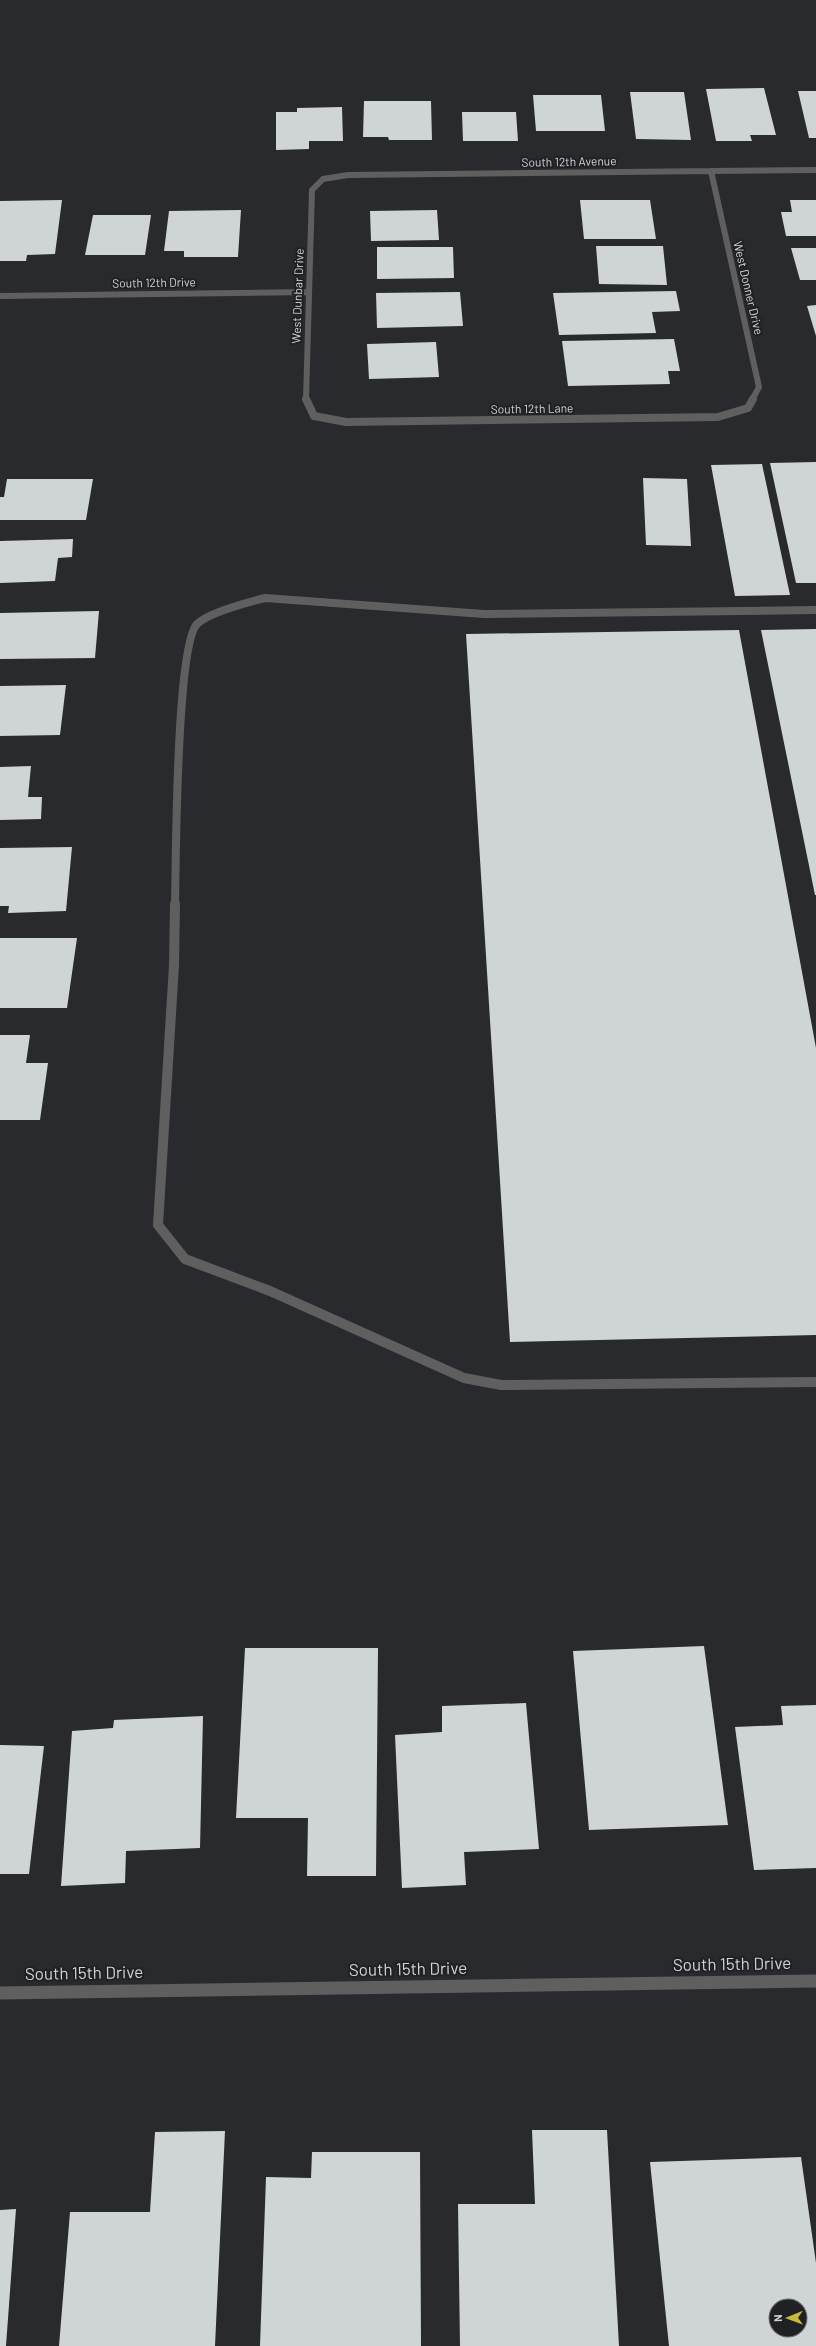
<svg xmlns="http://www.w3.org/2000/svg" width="816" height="2346" viewBox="0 0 816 2346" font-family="Barlow,sans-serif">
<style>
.building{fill:#cfd4d7;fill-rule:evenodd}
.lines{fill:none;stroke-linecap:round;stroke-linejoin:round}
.service-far1{stroke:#5f5f60;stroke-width:8}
.service{stroke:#5f5f60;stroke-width:10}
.minor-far2{stroke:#5f5f60;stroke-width:6}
.minor-far1{stroke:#5f5f60;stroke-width:8}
.minor{stroke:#5f5f60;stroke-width:13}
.labels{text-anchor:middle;stroke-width:4;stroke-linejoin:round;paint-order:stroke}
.far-street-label{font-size:12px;fill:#d2d3d6;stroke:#202124}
.near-street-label{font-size:17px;fill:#d2d3d6;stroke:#202124}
</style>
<rect width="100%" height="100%" fill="#292a2e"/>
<path class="building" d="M764 88 776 135H750L752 141H716L706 89Z
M798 91H816V138H809Z
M630 92H684L691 140 636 139Z
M533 95H601L605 131H536Z
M364 101H431L432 140H389L388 137H363Z
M342 107 343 141H309V149L276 150V112H297V108Z
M462 112H516L518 141H463Z
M62 200 55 254 27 255 26 261H0V201Z
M580 200H650L656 239H584Z
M790 200H816V236H786L781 212H792Z
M241 210 238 257H184V251H164L169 211Z
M437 210 439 240 371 241 370 211Z
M93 215H151L145 255H85Z
M596 246H663L667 285 599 284Z
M377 247H453L454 278 377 279Z
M791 248H816V280H800Z
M676 291 680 311 652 312 656 333 559 335 553 293Z
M460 292 463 326 377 328 376 293Z
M816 305V336L807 306Z
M674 339 680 371H668L670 384 568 386 562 341Z
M436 342 439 377 369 379 367 344Z
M816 462V583H796L770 463Z
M762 464 790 595 735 596 711 465Z
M643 478 687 479 691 546 646 545Z
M7 479H93L86 520H0V497H4Z
M73 539 72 557 58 558 55 581 0 583V541Z
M99 611 95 658 0 659V613Z
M816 629V895H815L761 630Z
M739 630 816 1048V1335L510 1342 466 634Z
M66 685 60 735 0 736V686Z
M31 766 28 797H42L41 819 0 820V767Z
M72 847 66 911 8 913 9 906H0V848Z
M0 938H77L67 1008H0Z
M0 1035H30L26 1063H48L40 1120H0Z
M704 1646 728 1825 589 1830 573 1651Z
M245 1648H378L376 1876H307L308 1818H236Z
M526 1703 539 1849 464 1852 466 1885 402 1888 395 1735 442 1732V1706Z
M816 1705V1868L754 1870 735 1727 783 1725 781 1706Z
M203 1716 200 1848 126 1851 125 1883 61 1886 72 1731 113 1728 114 1720Z
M0 1745 44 1746 29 1874H0Z
M532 2130H607L619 2346H460L458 2204H535Z
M225 2131 215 2346H59L70 2212H150L155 2132Z
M312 2152H420L421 2346H260L266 2177 311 2178Z
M801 2157 816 2263V2346H669L650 2162ZM776 2306H800V2330H776Z
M16 2209 6 2346H0V2210Z"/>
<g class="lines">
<path class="service-far1" d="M175 905C176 863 176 646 197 624 208 613 249 602 265 598L484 614 816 610"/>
<path class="service" d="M175 904 174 965 158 1225 185 1259 270 1291 464 1378 501 1385 816 1382"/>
<path class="minor-far2" d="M711 171 759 387 752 400
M711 171 816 170
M0 296 309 292
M306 400 312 190 323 179 348 175 711 171"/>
<path class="minor-far1" d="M306 399 314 416 346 422 718 417 748 408 753 399"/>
<path class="minor" d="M0 1993 816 1981"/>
</g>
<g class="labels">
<g class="far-street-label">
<text transform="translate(569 162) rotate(-1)" y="4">South 12th Avenue</text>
<text transform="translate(154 283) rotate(-1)" y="4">South 12th Drive</text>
<text transform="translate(748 288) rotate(77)" y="4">West Donner Drive</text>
<text transform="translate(298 296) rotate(-88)" y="4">West Dunbar Drive</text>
<text transform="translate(532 409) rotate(-1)" y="4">South 12th Lane</text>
</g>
<g class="near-street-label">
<text transform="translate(732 1964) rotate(-1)" y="6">South 15th Drive</text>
<text transform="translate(408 1969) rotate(-1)" y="6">South 15th Drive</text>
<text transform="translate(84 1973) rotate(-1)" y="6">South 15th Drive</text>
</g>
</g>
<g transform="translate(788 2318) rotate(269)"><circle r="19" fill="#202124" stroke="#67686b"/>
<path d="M0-3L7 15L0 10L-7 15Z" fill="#caba3a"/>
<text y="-6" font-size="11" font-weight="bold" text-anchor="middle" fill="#d2d3d6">N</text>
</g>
</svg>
